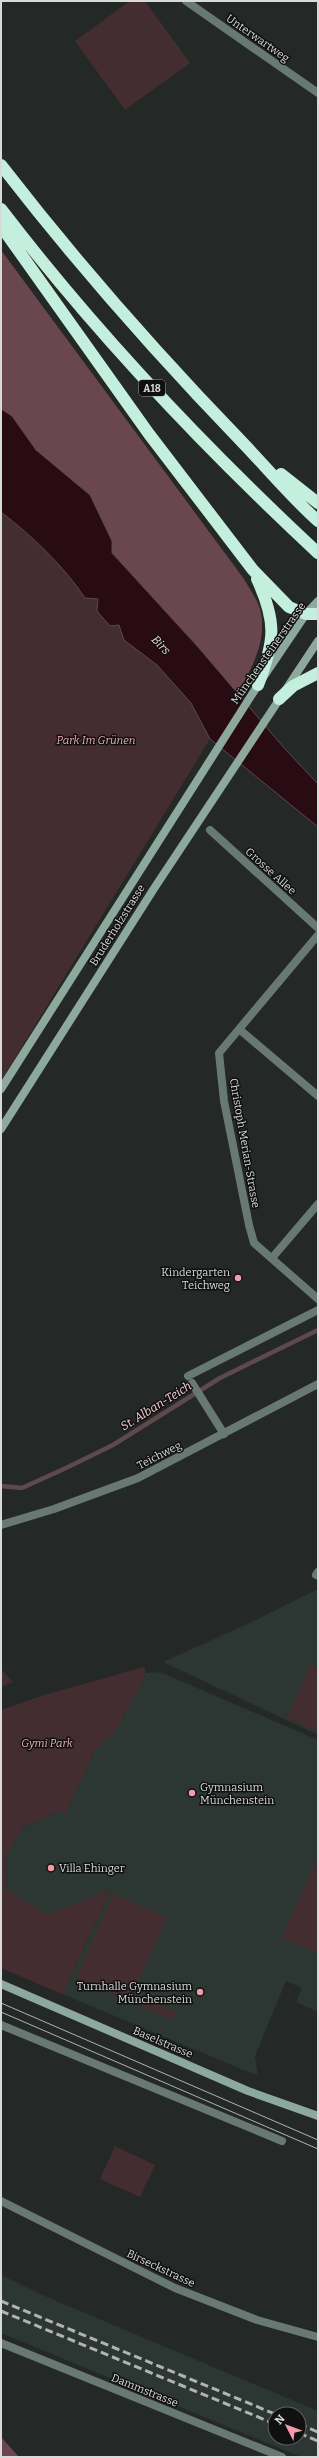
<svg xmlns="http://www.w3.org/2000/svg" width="319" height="2458" viewBox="0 0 319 2458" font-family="Bitter,serif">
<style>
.built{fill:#2c3632;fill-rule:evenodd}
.green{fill:#432d31}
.forest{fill:#6a474e}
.water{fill:#280b13;stroke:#5d494e}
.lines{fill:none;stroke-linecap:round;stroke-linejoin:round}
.stream{stroke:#5d494e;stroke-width:4.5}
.minor{stroke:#687972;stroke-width:8}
.secondary{stroke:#8da89d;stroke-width:8}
.motorway{stroke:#c4eedd;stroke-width:12}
.tram{stroke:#b0b3b1;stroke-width:1}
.rail{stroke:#b0b3b1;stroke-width:3;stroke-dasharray:8 4;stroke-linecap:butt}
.poi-dot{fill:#f39aab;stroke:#0f100f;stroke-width:1.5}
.labels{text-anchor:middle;stroke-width:3;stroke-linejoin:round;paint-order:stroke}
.shield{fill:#0f100f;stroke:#9c9d9c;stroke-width:1}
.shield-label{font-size:10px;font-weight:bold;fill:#d8dad9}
.street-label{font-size:11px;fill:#d8dad9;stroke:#0f100f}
.park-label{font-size:11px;font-style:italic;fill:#efadb9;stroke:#0f100f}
.poi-label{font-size:11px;fill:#d8dad9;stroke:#0f100f;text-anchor:end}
.water-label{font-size:12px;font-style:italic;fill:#f9cfd6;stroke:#0f100f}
</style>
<rect width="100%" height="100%" fill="#242826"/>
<path class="built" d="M318 1589V1735L163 1662 256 1620Z
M160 1672 318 1740V2012L296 2002 302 1988 286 1981 255 2056 258 2076 62 1994 111 1889 48 1916 7 1890 5 1859 22 1828 59 1811 66 1813 94 1752 116 1731 146 1673Z
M1 2275 47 2297 318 2411V2457H302L291 2453 1 2333ZM275 2414H299V2438H275Z"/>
<path class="green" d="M130 1H145L190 63 125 110 75 41Z
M1 512C33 536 63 565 85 598L99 599 119 624 124 640 157 665 191 703 210 739 1 1081Z
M310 1665 318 1669V1732L287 1718Z
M144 1667 146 1673 116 1731 94 1752 66 1813 59 1811 22 1828 5 1859 7 1890 48 1915 111 1889 62 1994 1 1968V1710L41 1696Z
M1 1669 13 1682 1 1687Z
M318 1857V1953L282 1937Z
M113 1894 167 1917 133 1994 176 2012 172 2020 76 1978Z
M115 2146 155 2165 140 2197 100 2179Z"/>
<path class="forest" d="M1 250 244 579C249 588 257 599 260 609 268 640 252 668 237 694L198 647 112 553V541L90 495 36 450 12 416 1 409Z
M1 2437 19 2457H1Z"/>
<path class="water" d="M1 409 12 416 36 450 90 495 112 541V553L198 647 285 749 318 784V827L210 739 191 703 157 665 124 640 119 625 110 626 97 611 98 599 85 598C63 565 32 536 1 512Z"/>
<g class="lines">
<path class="stream" d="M1 1486 22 1488 66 1468 113 1445 220 1378 318 1330"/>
<path class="minor" d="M186 1 318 93
M210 830 318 928
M318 935 219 1053 224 1101 249 1225 254 1243 318 1299
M239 1029 318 1096
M272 1258 318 1204
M188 1376 318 1310
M192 1383 224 1434
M1 1525 54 1509 138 1478 318 1384
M316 1575 318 1572
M1 2025 282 2141
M1 2201 175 2288 257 2320 318 2337
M1 2343 282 2457"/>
<path class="secondary" d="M1 1089 258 685 306 614 318 601
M1 1129 155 887 318 641
M1 1984 248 2091 318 2116"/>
<path class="motorway" d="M1 165C76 262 157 354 243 443 268 469 291 497 318 521
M1 209C96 333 204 447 318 553
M1 226 149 434 253 570 289 607 306 614H318
M281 474 318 503
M257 579C277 622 275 641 258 685
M279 699 293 686 318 673"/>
<path class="tram" d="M1 2003 318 2140
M1 2012 318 2149"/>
<path class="rail" d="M1 2301 275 2414
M1 2311 275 2424
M299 2424 318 2432
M299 2433 318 2441"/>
</g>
<g class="poi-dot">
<circle cx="238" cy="1278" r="4"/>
<circle cx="192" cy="1793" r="4"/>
<circle cx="51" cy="1868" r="4"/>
<circle cx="200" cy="1992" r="4"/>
</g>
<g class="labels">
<rect class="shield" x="139" y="380" width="26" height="16" rx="3"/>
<g class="shield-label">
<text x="152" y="392">A18</text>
</g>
<g class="street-label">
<text transform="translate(258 38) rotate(35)" y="4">Unterwartweg</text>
<text transform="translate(268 653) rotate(-55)" y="4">Münchensteinerstrasse</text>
<text transform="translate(271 871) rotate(42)" y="4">Grosse Allee</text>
<text transform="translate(117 925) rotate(-58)" y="4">Bruderholzstrasse</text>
<text transform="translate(245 1143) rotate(80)" y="4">Christoph Merian-Strasse</text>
<text transform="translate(159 1455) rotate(-27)" y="4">Teichweg</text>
<text transform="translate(163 2042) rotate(23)" y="4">Baselstrasse</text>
<text transform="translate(161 2268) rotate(25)" y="4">Birseckstrasse</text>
<text transform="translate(145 2390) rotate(22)" y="4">Dammstrasse</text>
</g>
<g class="park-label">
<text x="96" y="744">Park Im Grünen</text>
<text x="47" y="1747">Gymi Park</text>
</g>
<g class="poi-label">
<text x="230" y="1276">Kindergarten<tspan x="230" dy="13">Teichweg</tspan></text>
<text x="200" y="1791" text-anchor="start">Gymnasium<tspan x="200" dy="13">Münchenstein</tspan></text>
<text x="59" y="1872" text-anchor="start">Villa Ehinger</text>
<text x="192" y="1990">Turnhalle Gymnasium<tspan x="192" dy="13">Münchenstein</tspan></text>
</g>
<g class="water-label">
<text transform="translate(161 645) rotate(47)" y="4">Birs</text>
<text transform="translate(156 1406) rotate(-32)" y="4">St. Alban-Teich</text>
</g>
</g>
<rect width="319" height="2458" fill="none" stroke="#d8dad9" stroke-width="4"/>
<g transform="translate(287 2426) rotate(312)"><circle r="19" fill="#0f100f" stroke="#5f6160"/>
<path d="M0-3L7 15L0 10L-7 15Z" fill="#f39aab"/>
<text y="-6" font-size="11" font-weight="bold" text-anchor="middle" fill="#d8dad9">N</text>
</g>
</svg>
